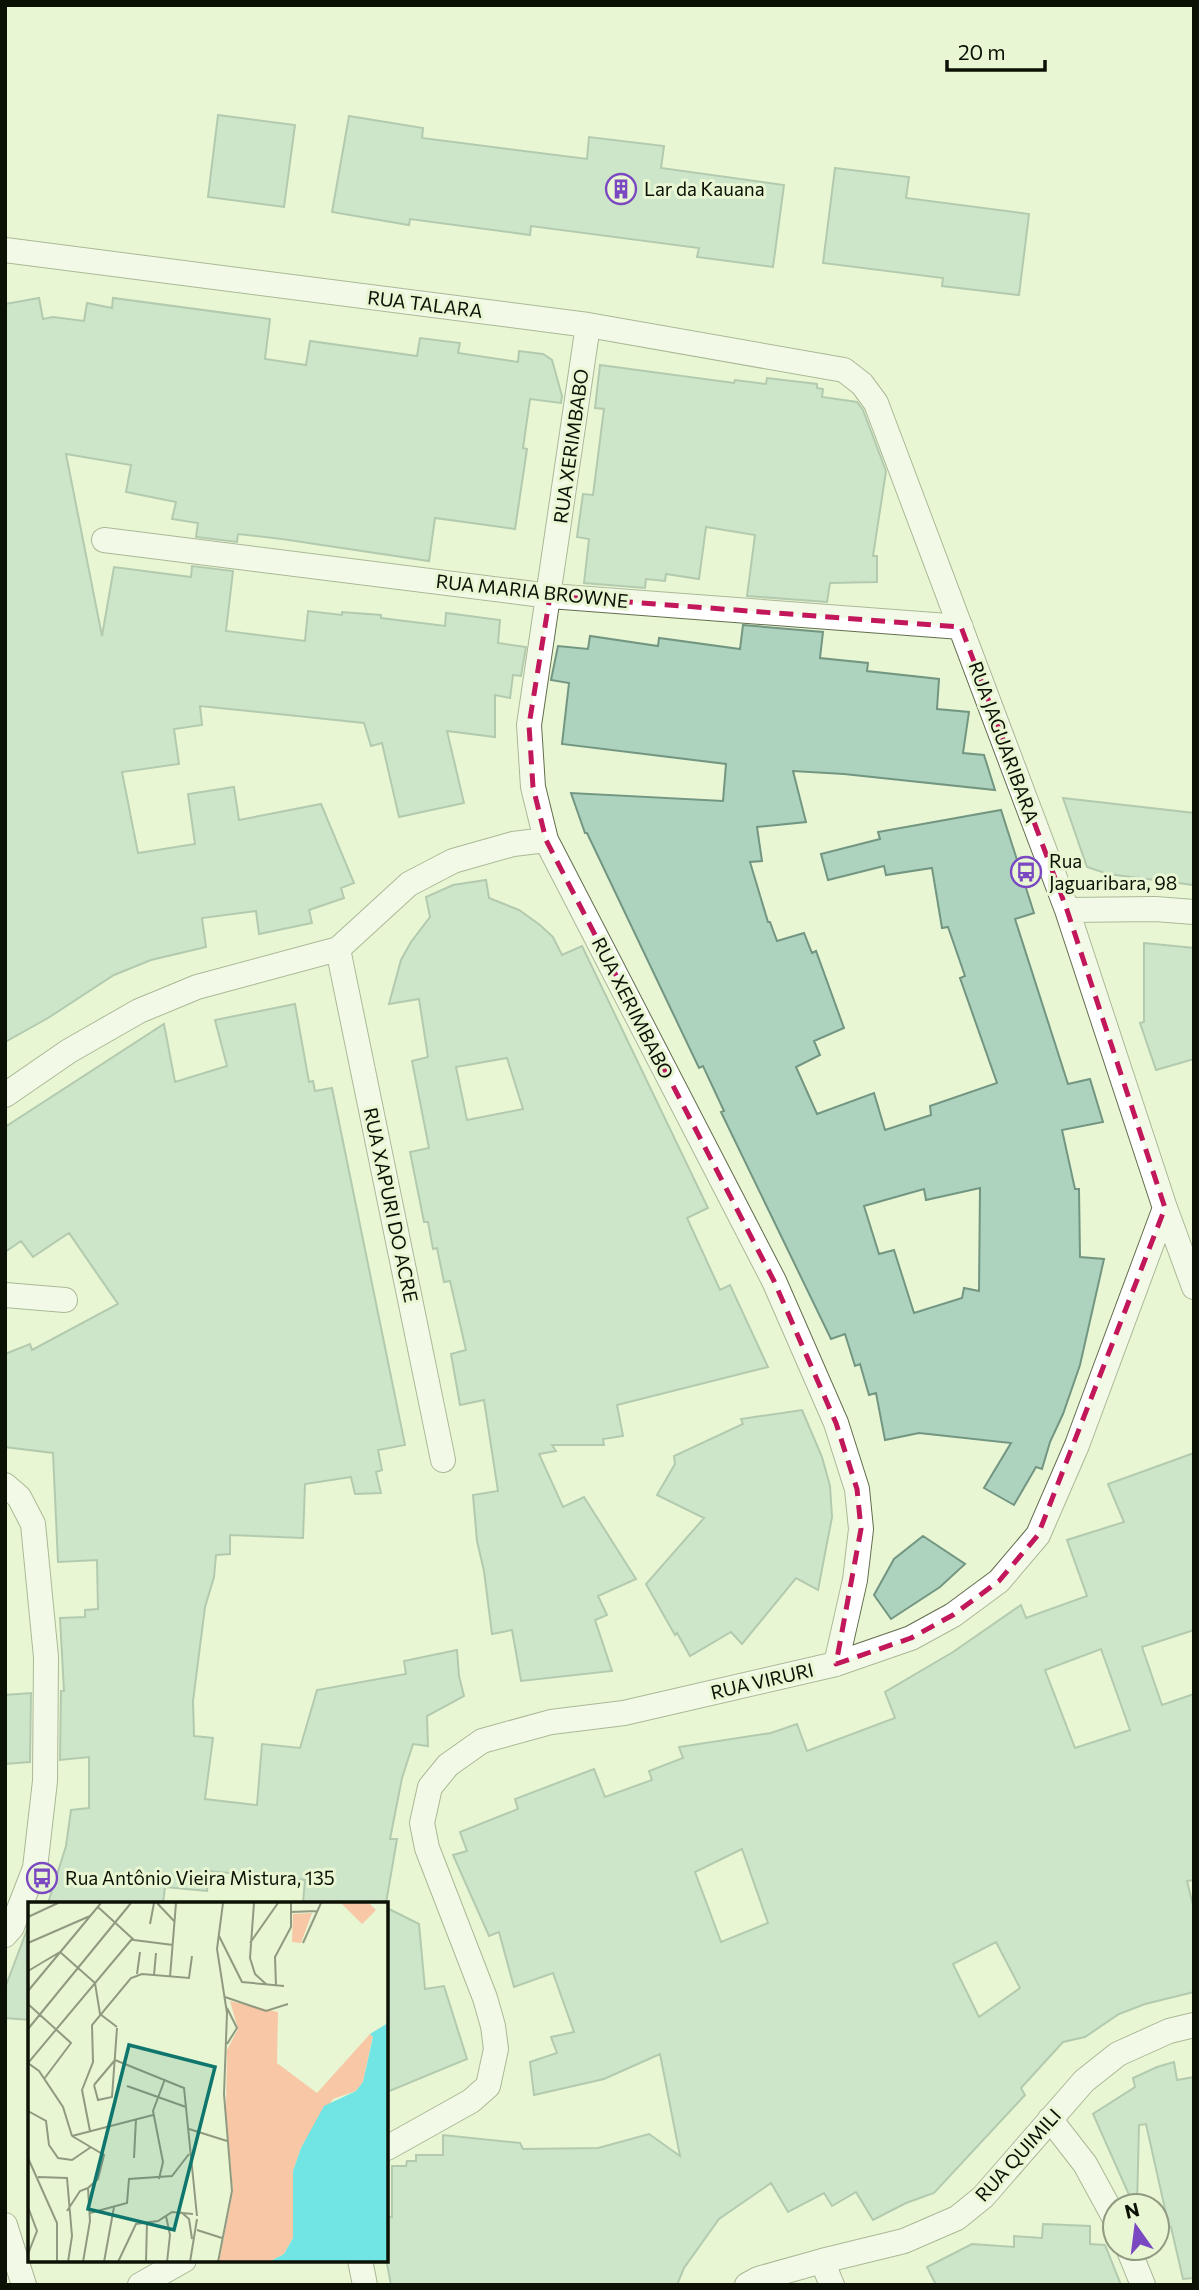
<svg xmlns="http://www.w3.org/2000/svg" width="1199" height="2290" viewBox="0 0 1199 2290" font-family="Commissioner,sans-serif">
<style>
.building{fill:#add2bd;stroke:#739682;stroke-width:2;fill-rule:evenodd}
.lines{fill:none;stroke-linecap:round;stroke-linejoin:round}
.street-casing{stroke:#626e4e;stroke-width:26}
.street{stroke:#fff;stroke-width:24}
.marked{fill:none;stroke:#c2185b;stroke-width:5;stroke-dasharray:14 9;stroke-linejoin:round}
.labels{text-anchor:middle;stroke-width:6;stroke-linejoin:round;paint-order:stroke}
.poi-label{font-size:19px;fill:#0c1105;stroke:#e8f6d3;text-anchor:start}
.street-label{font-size:19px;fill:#0c1105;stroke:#e8f6d3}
.inset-road{fill:none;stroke:#909a81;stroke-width:2}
.view{fill:#0f766e;fill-opacity:0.15;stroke:#0f766e;stroke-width:3.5}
.inset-edge{fill:none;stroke:#0c1105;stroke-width:3.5}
</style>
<rect width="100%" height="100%" fill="#e8f6d3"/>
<path class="building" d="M218 115 295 125 284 207 208 197Z
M349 116 423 128 422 138 587 159 589 137 664 146 661 168 784 185 773 267 697 257 699 248 531 226 530 235 410 219 409 225 332 212Z
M835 168 909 177 906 198 1029 214 1019 295 942 286 943 278 823 263Z
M39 298 43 319 53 317 84 321 87 303 112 308 113 298 270 319 265 359 306 365 310 341 417 356 420 338 460 343 458 353 518 362 519 351 543 354 552 360 562 396 561 403 530 399 523 448 527 449 515 529 435 518 429 561 282 539 238 534 237 542 196 537 198 523 172 519 176 502 126 492 131 465 66 454 102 636 114 567 191 577 192 566 233 571 226 631 305 641 308 611 342 615V612L381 615V618L445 626 446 613 500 620 498 643 526 647 521 676 513 675 510 698 495 695V737L447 731 464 803 399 817 382 743 371 746 364 723 200 706 202 725 174 729 179 764 122 772 138 853 195 844 188 794 234 787 239 820 321 804 354 883 341 888 344 898 309 910 312 923 259 934 256 911 202 918 206 947 151 960 114 975 48 1018 5 1042V304Z
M600 365 734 383 735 380 766 384 767 378 817 384V388L823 389 822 397 857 402 863 410 886 471 873 556H877V582L830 583 827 602 747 596 755 535 706 527 699 579 666 574 665 581 646 579 645 588 584 583 589 539 577 537 583 494 593 495 604 409 595 408Z
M743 625 823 632 820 658 868 663 867 671 939 679 937 709 969 712 963 753 984 755 995 790 844 774 793 771 806 822 757 827 762 861 750 862 768 922H770L777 941 804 933 812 953 816 951 844 1028 814 1041 820 1055 796 1067 817 1114 874 1093 885 1130 931 1115 930 1106 997 1083 960 978 965 976 948 927 942 928 932 868 886 875 884 866 828 880 821 854 880 839 878 832 1001 810 1034 913 1015 919 1068 1084 1090 1079 1103 1122 1062 1130 1075 1189H1079L1080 1257 1104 1259 1080 1365 1063 1414 1050 1442 1042 1469 1036 1467 1014 1505 984 1488 1011 1443 919 1433 885 1440 876 1393 869 1395 860 1364 855 1366 845 1334 831 1339 721 1112 724 1111 703 1066 699 1068 587 833H585L571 793 723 801 726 764 562 744 569 683 551 680 558 646 588 649 590 636 658 646 659 638 740 649ZM980 1188 979 1291 964 1288 962 1298 914 1313 894 1250 879 1254 864 1206 924 1189 926 1200Z
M1063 798 1194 813V885L1108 874 1087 867Z
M486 880 489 898 519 910 540 925 553 937 562 955 582 946 708 1208 687 1218 720 1290 730 1285 768 1367 617 1405 623 1436 603 1439 604 1445H552L556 1451 539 1454 563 1507 584 1497 636 1579 598 1596 607 1615 595 1620 612 1671 521 1681 512 1630 492 1634 484 1571 477 1541 473 1495 498 1491 484 1400 460 1405 451 1354 466 1350 450 1281 444 1282 437 1248 433 1249 428 1222H424L410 1152 429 1148 412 1061 428 1057 419 999 389 1004 401 960 411 942 430 917 426 897 453 885ZM507 1058 523 1109 467 1120 456 1067Z
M1144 943 1194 948V1059L1156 1070 1140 1023 1144 1022Z
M295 1004 309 1082 313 1081 315 1091 332 1088 405 1445 378 1450 382 1470 376 1472 381 1493 355 1494 351 1477 305 1484 303 1538 230 1535V1554L216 1555 214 1577 205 1607 193 1701 194 1736 213 1738 205 1799 257 1805 262 1744 300 1748 317 1690 406 1674 404 1661 457 1650 459 1676 464 1696 427 1716 428 1746 413 1744 402 1778 390 1839H397L386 1903H303L305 1880 209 1871 207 1891 165 1887 163 1903H48L66 1846 71 1810 89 1808V1757L60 1760 61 1691H64L60 1618 85 1617V1610L98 1609 97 1560 58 1562 53 1453 5 1447V1354L30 1344 32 1350 118 1304 69 1233 33 1257 21 1241 5 1252V1127L164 1024 175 1082 227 1066 215 1020Z
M802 1410 822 1457 830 1486 832 1517 818 1590 796 1578 742 1644 731 1632 690 1656 677 1633 675 1635 646 1584 704 1518 657 1495 675 1464 674 1456 743 1424 741 1419Z
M1194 1453V1630L1142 1647 1162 1705 1194 1694V1880L1187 1881 1194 1909V1992L1145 2004 1119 2014 1085 2037 1063 2042 1021 2088 1025 2095 934 2193 906 2203 873 2220 856 2192 832 2206 824 2193 788 2212 771 2183 719 2219 684 2268 677 2285H391L387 2264V2217H392V2166H406L407 2161H416V2155H443V2135L520 2143 523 2149 598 2148 649 2134 680 2156 660 2054 604 2079 534 2095 530 2062 557 2053 551 2037 574 2032 553 1973 514 1987 499 1932 489 1936 453 1855 467 1851 460 1832 518 1809 515 1799 594 1769 605 1797 652 1780 649 1771 683 1758 679 1747 771 1733 797 1724 807 1751 895 1718 885 1692 953 1652 1021 1605 1026 1618 1087 1596 1067 1540 1124 1522 1108 1484ZM1101 1649 1130 1730 1075 1748 1045 1670ZM742 1849 768 1923 721 1942 695 1872ZM996 1942 1020 1988 979 2017 953 1964Z
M923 1536 965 1564 940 1587 891 1619 874 1595 894 1559Z
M31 1693 30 1762 5 1764V1695Z
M387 1908 419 1924 425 1989 444 1986 467 2059 387 2092Z
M27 1930 30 1931V2020L5 2018V1988Z
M1174 2062 1177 2080 1194 2077V2278L1183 2279 1171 2227H1169L1146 2124 1139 2125 1137 2206H1134L1093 2114 1135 2087 1133 2078 1157 2067Z
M1043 2224 1090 2226V2244L1105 2245 1121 2285H936L927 2267 972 2244 1014 2247V2236L1042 2238Z"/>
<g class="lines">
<g class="street-casing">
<path id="street" d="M5 250 588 325 844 370 862 384 876 403 1067 910 1165 1208 1194 1287
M588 325 529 725 533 787 546 840 774 1281 836 1423 857 1489 861 1529 855 1580 836 1664
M104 540 550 596 961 627
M1067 910 1155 909 1194 912
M338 949 443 1460
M5 1095 69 1051 139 1011 197 987 338 949 409 884 453 861 513 844 546 840
M5 1295 65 1300
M5 1485 19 1497 33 1524 46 1657 45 1781 35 1868 12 1927 5 1935
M1050 2119 1085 2164 1115 2219
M387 2148 471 2101 488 2086 496 2049 493 2026 485 1998 427 1848 422 1823 430 1787 448 1765 482 1741 551 1722 624 1713 836 1664 911 1638 953 1615 999 1581 1038 1535 1077 1445 1165 1208
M5 2225 24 2285
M1128 2248 1143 2285
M360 2260 365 2285
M822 2261 832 2285
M140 2285 184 2260
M747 2285 758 2279 822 2261 904 2241 957 2218 983 2197 1084 2081 1118 2054 1169 2031 1194 2025"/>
</g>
<use href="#street" class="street"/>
</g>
<path d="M0 0H1199V2290H0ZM550 596 961 627 1067 910 1165 1208 1038 1535 999 1581 953 1615 911 1638 836 1664 861 1529 857 1489 836 1423 774 1281 546 840 533 787 529 725Z" fill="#e8f6d3" fill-opacity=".55" fill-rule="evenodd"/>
<path class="marked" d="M550 596 961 627 1067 910 1165 1208 1038 1535 999 1581 953 1615 911 1638 836 1664 861 1529 857 1489 836 1423 774 1281 546 840 533 787 529 725Z"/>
<defs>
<g id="building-ring" transform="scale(1.575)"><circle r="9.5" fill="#e8f6d3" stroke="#7a49c1" stroke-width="1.5"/><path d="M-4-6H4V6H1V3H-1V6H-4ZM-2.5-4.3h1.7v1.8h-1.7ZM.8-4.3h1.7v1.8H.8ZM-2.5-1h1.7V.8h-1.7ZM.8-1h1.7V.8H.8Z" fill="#7a49c1"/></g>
<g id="bus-ring" transform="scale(1.575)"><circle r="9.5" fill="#e8f6d3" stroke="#7a49c1" stroke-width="1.5"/><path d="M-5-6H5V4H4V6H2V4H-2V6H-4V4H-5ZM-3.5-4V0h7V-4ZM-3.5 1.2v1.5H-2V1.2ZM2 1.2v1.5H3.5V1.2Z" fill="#7a49c1"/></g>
</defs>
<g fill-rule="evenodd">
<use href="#building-ring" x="621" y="189"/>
<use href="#bus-ring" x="1026" y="872"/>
<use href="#bus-ring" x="42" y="1878"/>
</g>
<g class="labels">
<g class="poi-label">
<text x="644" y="196">Lar da Kauana</text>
<text x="1049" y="868">Rua<tspan x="1049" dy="22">Jaguaribara, 98</tspan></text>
<text x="65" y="1885">Rua Antônio Vieira Mistura, 135</text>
</g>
<g class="street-label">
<text transform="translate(425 304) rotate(7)" y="7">RUA TALARA</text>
<text transform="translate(571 446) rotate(-82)" y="7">RUA XERIMBABO</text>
<text transform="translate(532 591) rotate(6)" y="7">RUA MARIA BROWNE</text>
<text transform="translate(1004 742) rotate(70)" y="7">RUA JAGUARIBARA</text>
<text transform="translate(633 1008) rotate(63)" y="7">RUA XERIMBABO</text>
<text transform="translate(391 1205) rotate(78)" y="7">RUA XAPURI DO ACRE</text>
<text transform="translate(762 1681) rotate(-13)" y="7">RUA VIRURI</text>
<text transform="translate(1018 2155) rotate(-48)" y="7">RUA QUIMILI</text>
</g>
</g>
<g transform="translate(28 1902)">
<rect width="360" height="360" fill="#e8f6d3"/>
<path d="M313 1H341L348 8 334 22ZM284 11 273 41 264 40 265 12ZM202 99 250 110 249 161 289 191 342 132 345 134 335 180 328 189 305 197 273 246 265 269V336L256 352 241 360H191L205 289 198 210 199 148 210 127Z" fill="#f7c7a6"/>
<path d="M360 121V360H241L256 352 265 336V269L273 246 296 204 328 189 335 180 345 135 342 132Z" fill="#70e5e4"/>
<path class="inset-road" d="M129 1 147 20M226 1 222 56 227 72 239 83M70 5 106 38 145 43M263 10 289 9M0 15 30 1M122 22 126 1M191 34 214 80 256 84M0 41 62 14M222 41 250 1M275 41 293 1M32 50 67 81 72 112 89 125M0 69 32 50M109 72 112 50M126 73 128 51M142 75 148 1M248 84 247 55 263 25V1M0 89 73 1M197 95 238 109 260 102M0 102 43 141 16 177M199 106 209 126 199 142M0 127 103 1M87 158 156 186 169 314M66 183 70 198 84 195 89 126M66 183 87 158M99 184 158 205M0 209 18 219 21 243 30 256 44 258 63 245M161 227 199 239M62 229 54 188 65 160 64 123 103 76 114 72 161 76 164 54M44 234 35 205 11 169 0 161 104 37M44 234 76 253 70 277 60 286 62 319 55 360M44 234 125 213M0 256 29 321V360M106 256 108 217M10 275 39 276 44 334 40 360M131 277 135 260 125 209 137 177M0 305 9 329 0 352M39 309 52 289 60 286M153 310 161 317 164 337M62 311 99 301 101 277 144 274 161 252M138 314 142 333 139 360M169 328 194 336M76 360 86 305M90 360 108 322 130 319 144 310 165 312M118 360 119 320M162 360 169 317M190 360 204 289 196 192 199 111 189 47 195 1"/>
<path class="view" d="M101 143 187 165 146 328 60 307Z"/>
<rect width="360" height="360" class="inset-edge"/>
</g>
<rect width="1199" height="2290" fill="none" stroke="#0c1105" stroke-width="14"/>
<g transform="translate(1136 2227) rotate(346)"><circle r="33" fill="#e8f6d3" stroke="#909a81" stroke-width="2"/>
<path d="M0-5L12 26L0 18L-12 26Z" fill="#7a49c1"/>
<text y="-10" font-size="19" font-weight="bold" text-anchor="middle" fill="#0c1105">N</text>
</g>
<path d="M947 60v10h98v-10" fill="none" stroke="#0c1105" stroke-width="3.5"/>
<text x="958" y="60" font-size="21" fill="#0c1105" stroke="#e8f6d3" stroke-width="5" paint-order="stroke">20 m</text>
</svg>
